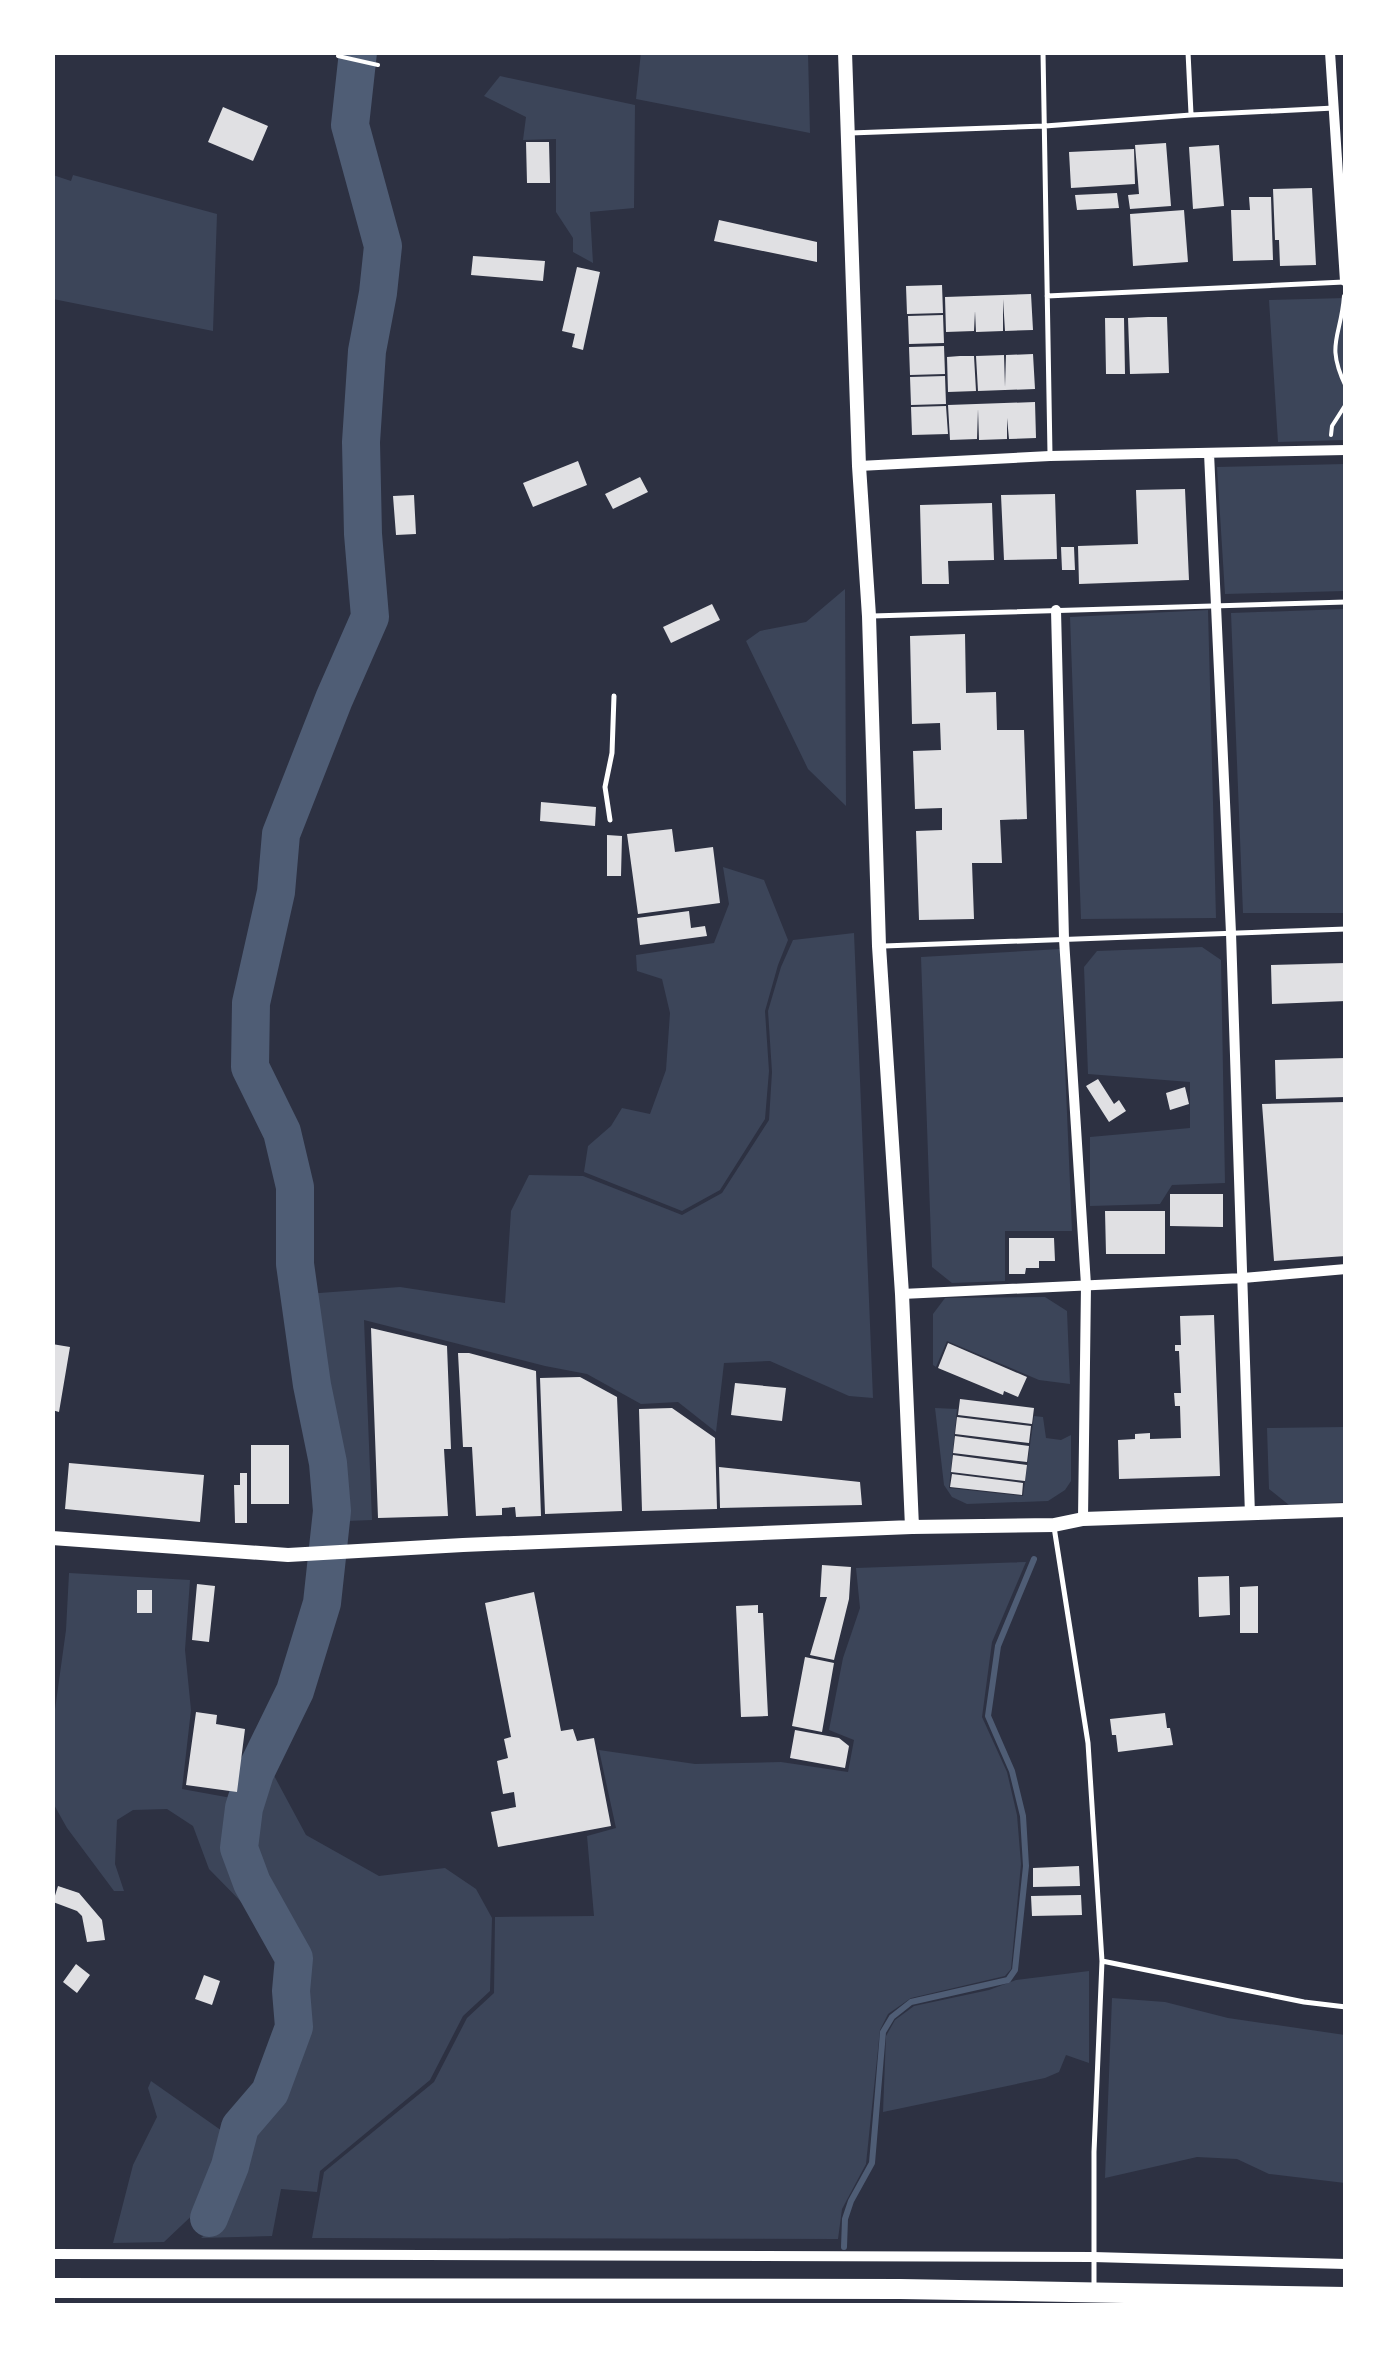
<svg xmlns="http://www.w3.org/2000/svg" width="1398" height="2358" viewBox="0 0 1398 2358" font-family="Figtree,sans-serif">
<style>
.green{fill:#3c4559}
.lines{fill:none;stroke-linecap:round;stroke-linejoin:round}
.stream{stroke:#4f5d75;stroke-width:6}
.river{stroke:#4f5d75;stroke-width:38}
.building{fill:#e0e0e3}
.path{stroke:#fff;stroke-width:4}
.service{stroke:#fff;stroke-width:5}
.minor{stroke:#fff;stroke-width:10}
.tertiary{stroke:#fff;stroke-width:14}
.motorway{stroke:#fff;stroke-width:20}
</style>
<rect width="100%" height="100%" fill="#2d3142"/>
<path class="green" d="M641 52 808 53 810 133 636 99Z
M500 76 635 105 634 208 590 212 593 263 573 252V238L556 212V139L523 140 526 117 484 96Z
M53 175 71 181 73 175 217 214 213 331 53 299Z
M1345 298V440L1278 442 1269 300Z
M1345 464V591L1225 594 1217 467Z
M845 589 846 806 808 769 746 641 760 631 806 622Z
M1345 609V913H1243L1231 613Z
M1208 610 1216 918 1081 919 1070 617Z
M723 867 764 880 788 940 778 965 765 1011 769 1071 765 1119 720 1190 682 1211 584 1172 588 1146 611 1126 622 1108 650 1114 666 1070 670 1013 662 979 637 971 636 955 714 943 729 904Z
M854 933 873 1398 849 1396 770 1361 724 1363 716 1432 678 1402 641 1404 587 1374 545 1366 364 1320 372 1520 346 1521 348 1504 312 1342 306 1294 400 1287 505 1303 511 1211 529 1175 583 1176 682 1215 722 1193 769 1120 772 1072 768 1011 781 967 793 940Z
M1202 947 1221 960 1225 1183 1172 1185 1160 1204 1090 1206V1137L1190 1128V1082L1088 1074 1084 967 1097 951Z
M1060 949 1072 1231H1005V1281L952 1283 932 1267 921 957Z
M1045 1297 1067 1311 1070 1384 1039 1380 947 1341 936 1367 933 1365V1314L945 1298Z
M935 1408 957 1409 949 1488 1023 1496 1034 1416 1043 1417 1046 1438 1061 1440 1071 1435V1481L1065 1490 1048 1501 967 1504 952 1497 944 1485Z
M1345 1427V1502L1289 1505 1269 1489 1267 1428Z
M1026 1562 992 1642 982 1717 1007 1772 1017 1815 1021 1864 1011 1969 1005 1976 911 1998 888 2014 880 2030 866 2164 842 2209 838 2239 312 2238 324 2172 434 2082 467 2018 494 1993 495 1917 594 1916 587 1836 616 1828 599 1750 695 1764 781 1762 848 1772 854 1740 829 1730 843 1658 860 1608 856 1568Z
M69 1573 190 1580 185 1650 191 1710 182 1789 237 1799 231 1845 237 1873 288 1959 280 1954 255 1916 209 1869 193 1826 167 1809 133 1810 117 1820 115 1864 124 1891H114L67 1828 53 1803V1724L66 1630Z
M271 1770 306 1835 379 1876 445 1868 476 1889 492 1918 490 1991 463 2016 430 2080 320 2171 317 2192 281 2189 272 2236 201 2238 221 2220 245 2164 256 2126 280 2096 304 2029 306 1957 263 1879 248 1845 254 1808Z
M1089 1971V2063L1066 2055 1059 2072 1045 2078 883 2112 886 2036 895 2020 914 2006 989 1990 1016 1980Z
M1112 1998 1165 2002 1228 2018 1345 2035V2183L1269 2174 1237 2159 1197 2157 1105 2178Z
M151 2081 225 2133 218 2167 201 2207 164 2242 113 2243 133 2165 157 2117 148 2088Z"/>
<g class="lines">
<path class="stream" d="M844 2247 845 2219 851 2201 872 2163 883 2032 892 2017 911 2002 1008 1980 1015 1970 1026 1866 1023 1816 1012 1771 988 1716 998 1646 1034 1559"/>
<path class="river" d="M209 2218 230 2166 240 2127 270 2092 294 2027 291 1991 294 1958 252 1883 239 1848 244 1808 255 1773 295 1691 322 1603 332 1511 328 1463 312 1385 295 1264V1187L282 1132 250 1067 251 1003 276 892 281 834 334 699 370 617 363 534 361 442 367 351 378 293 383 246 350 125 358 52"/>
</g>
<path class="building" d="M223 107 268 126 253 161 208 142Z
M526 142H549L550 183H527Z
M1166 143 1171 206 1130 209 1128 195 1139 194 1135 145Z
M1219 145 1224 206 1193 209 1189 147Z
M1134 149 1135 184 1071 188 1069 152Z
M1312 188 1316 265 1280 266 1279 240H1275L1273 189Z
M1117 193 1119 208 1077 210 1075 195Z
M1249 197H1271L1273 260 1233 261 1231 210H1250Z
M1184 210 1188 262 1133 266 1130 214Z
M719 220 817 242V262L714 241Z
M473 256 545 261 543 281 471 275Z
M577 267 600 272 583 350 572 347 575 334 562 331Z
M942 285 943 313 907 314 906 286Z
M1031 294 1033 330 1005 331 1003 299V331L976 332 975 311 974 331 946 332 945 297Z
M943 315 944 343 909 344 908 316Z
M1148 317H1167L1169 373 1130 374 1128 318Z
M1105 318H1124L1125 374H1106Z
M944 346 945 374 910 375 909 347Z
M1033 354 1035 389 978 391 976 356 1004 355 1005 387 1006 355Z
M960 356H974L976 391 948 392 947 357Z
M945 376 946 404 911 405 910 377Z
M1035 402 1036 438 1009 439 1007 418V439L979 440 978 409 977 439 950 440 948 405Z
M946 406 948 434 912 435 911 407Z
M578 461 587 485 533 507 523 483Z
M640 477 648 492 613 509 605 494Z
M1185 489 1189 580 1079 584 1078 546 1138 544 1136 490Z
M1055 494 1057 559 1004 560 1001 495Z
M414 495 416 534 396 535 393 496Z
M992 503 994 560 948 561 949 584H922L920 505Z
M1061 547H1074L1075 570H1062Z
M712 604 720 620 671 643 663 627Z
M965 634 966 693 996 692 997 730H1024L1027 819 1000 820 1002 863H972L974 919 919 920 916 831 942 830V808L915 809 913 751 941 750 940 723 912 724 910 636Z
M541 802 596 807 595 826 540 821Z
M672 829 675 852 713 847 720 903 638 914 627 834Z
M607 835 622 836 621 876H607Z
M689 911 691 928 705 926 707 936 640 945 637 918Z
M1346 963V1001L1272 1004 1271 965Z
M1346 1058V1097L1276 1099 1275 1060Z
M1098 1079 1114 1104 1119 1100 1126 1111 1109 1122 1086 1086Z
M1185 1087 1189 1104 1170 1110 1166 1093Z
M1346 1102V1256L1274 1261 1262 1104Z
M1170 1194H1223V1227L1170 1226Z
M1105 1211H1165V1254H1106Z
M1009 1238H1054L1055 1261H1039V1268H1026L1025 1274H1009Z
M1214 1315 1220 1476 1119 1479 1118 1440 1135 1439V1434L1150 1433V1439L1181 1438 1180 1406H1175L1174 1393H1181L1179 1351H1175V1345H1181L1180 1316Z
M371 1328 447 1346 451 1449H444L448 1516 378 1518Z
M948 1343 1027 1377 1018 1397 1004 1391 1003 1395 938 1368Z
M52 1344 70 1347 59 1412 52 1410Z
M458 1353H469L536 1371 541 1516 516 1517 515 1507 502 1508V1515L476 1516 472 1447H463Z
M580 1377 617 1397 622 1511 545 1514 540 1378Z
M735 1383 786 1388 782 1421 731 1415Z
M960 1399 1034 1408 1032 1424 958 1415Z
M672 1408 715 1438 717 1509 642 1511 639 1409Z
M957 1417 1031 1426 1029 1443 955 1434Z
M955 1436 1029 1446 1027 1462 953 1453Z
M251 1445H289V1504H251Z
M953 1455 1027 1465 1025 1481 951 1472Z
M69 1463 204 1475 200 1522 65 1509Z
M719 1467 860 1482 862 1505 720 1508Z
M240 1473H247V1523H235L234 1485H240Z
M952 1474 1023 1483 1022 1495 950 1487Z
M822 1565 851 1567 849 1599 834 1660 810 1655 827 1597H820Z
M1229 1576 1230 1615 1199 1617 1198 1577Z
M197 1584 215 1586 209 1642 192 1640Z
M1258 1586V1633H1240V1587Z
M137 1590H152V1613H137Z
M534 1592 561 1731 573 1729 577 1741 594 1738 611 1826 498 1847 491 1812 516 1807 514 1792 503 1794 497 1761 508 1758 504 1739 511 1737 485 1603Z
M758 1605V1613H763L768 1716 741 1717 736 1606Z
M805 1657 834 1663 822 1732 792 1726Z
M196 1712 217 1715 216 1724 245 1729 237 1792 186 1785Z
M1165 1713 1167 1728H1170L1173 1745 1118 1752 1116 1735H1112L1110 1719Z
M795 1730 839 1738 849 1746 845 1768 790 1758Z
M1079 1866 1080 1886 1033 1887V1868Z
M58 1886 79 1893 102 1920 105 1940 87 1942 82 1916 77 1911 53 1902Z
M1081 1895 1082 1915 1032 1916 1031 1896Z
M76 1964 90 1975 77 1993 63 1982Z
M204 1975 220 1981 212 2005 195 1999Z"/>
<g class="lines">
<path class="path" d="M338 56 378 65
M1344 296C1341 338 1325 343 1346 387
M1331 435 1332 426 1346 404"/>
<path class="service" d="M1043 52 1050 454
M1188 52 1191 114
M850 133 1045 126 1191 115 1334 108
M1047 296 1344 282
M872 616 1346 602
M610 820 605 787 612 753 614 696
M884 946 1346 929
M1054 1527 1088 1743 1102 1961 1094 2152V2288
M1102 1961 1304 2002 1346 2007"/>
<path class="minor" d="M1330 52 1345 281
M1209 453 1231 933 1250 1515
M859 466 1050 456 1346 450
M1056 610 1064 939 1086 1285 1083 1519
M902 1294 1243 1278 1346 1269
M52 2254 1093 2257 1346 2264"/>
<path class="tertiary" d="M845 52 859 466 869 616 879 946 902 1294 912 1527
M52 1538 288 1555 463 1545 912 1527 1054 1525 1083 1519 1346 1510"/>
<path class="motorway" d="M52 2288 900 2289 1346 2297"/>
</g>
<rect width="1398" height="2358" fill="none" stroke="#ffffff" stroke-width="110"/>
</svg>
